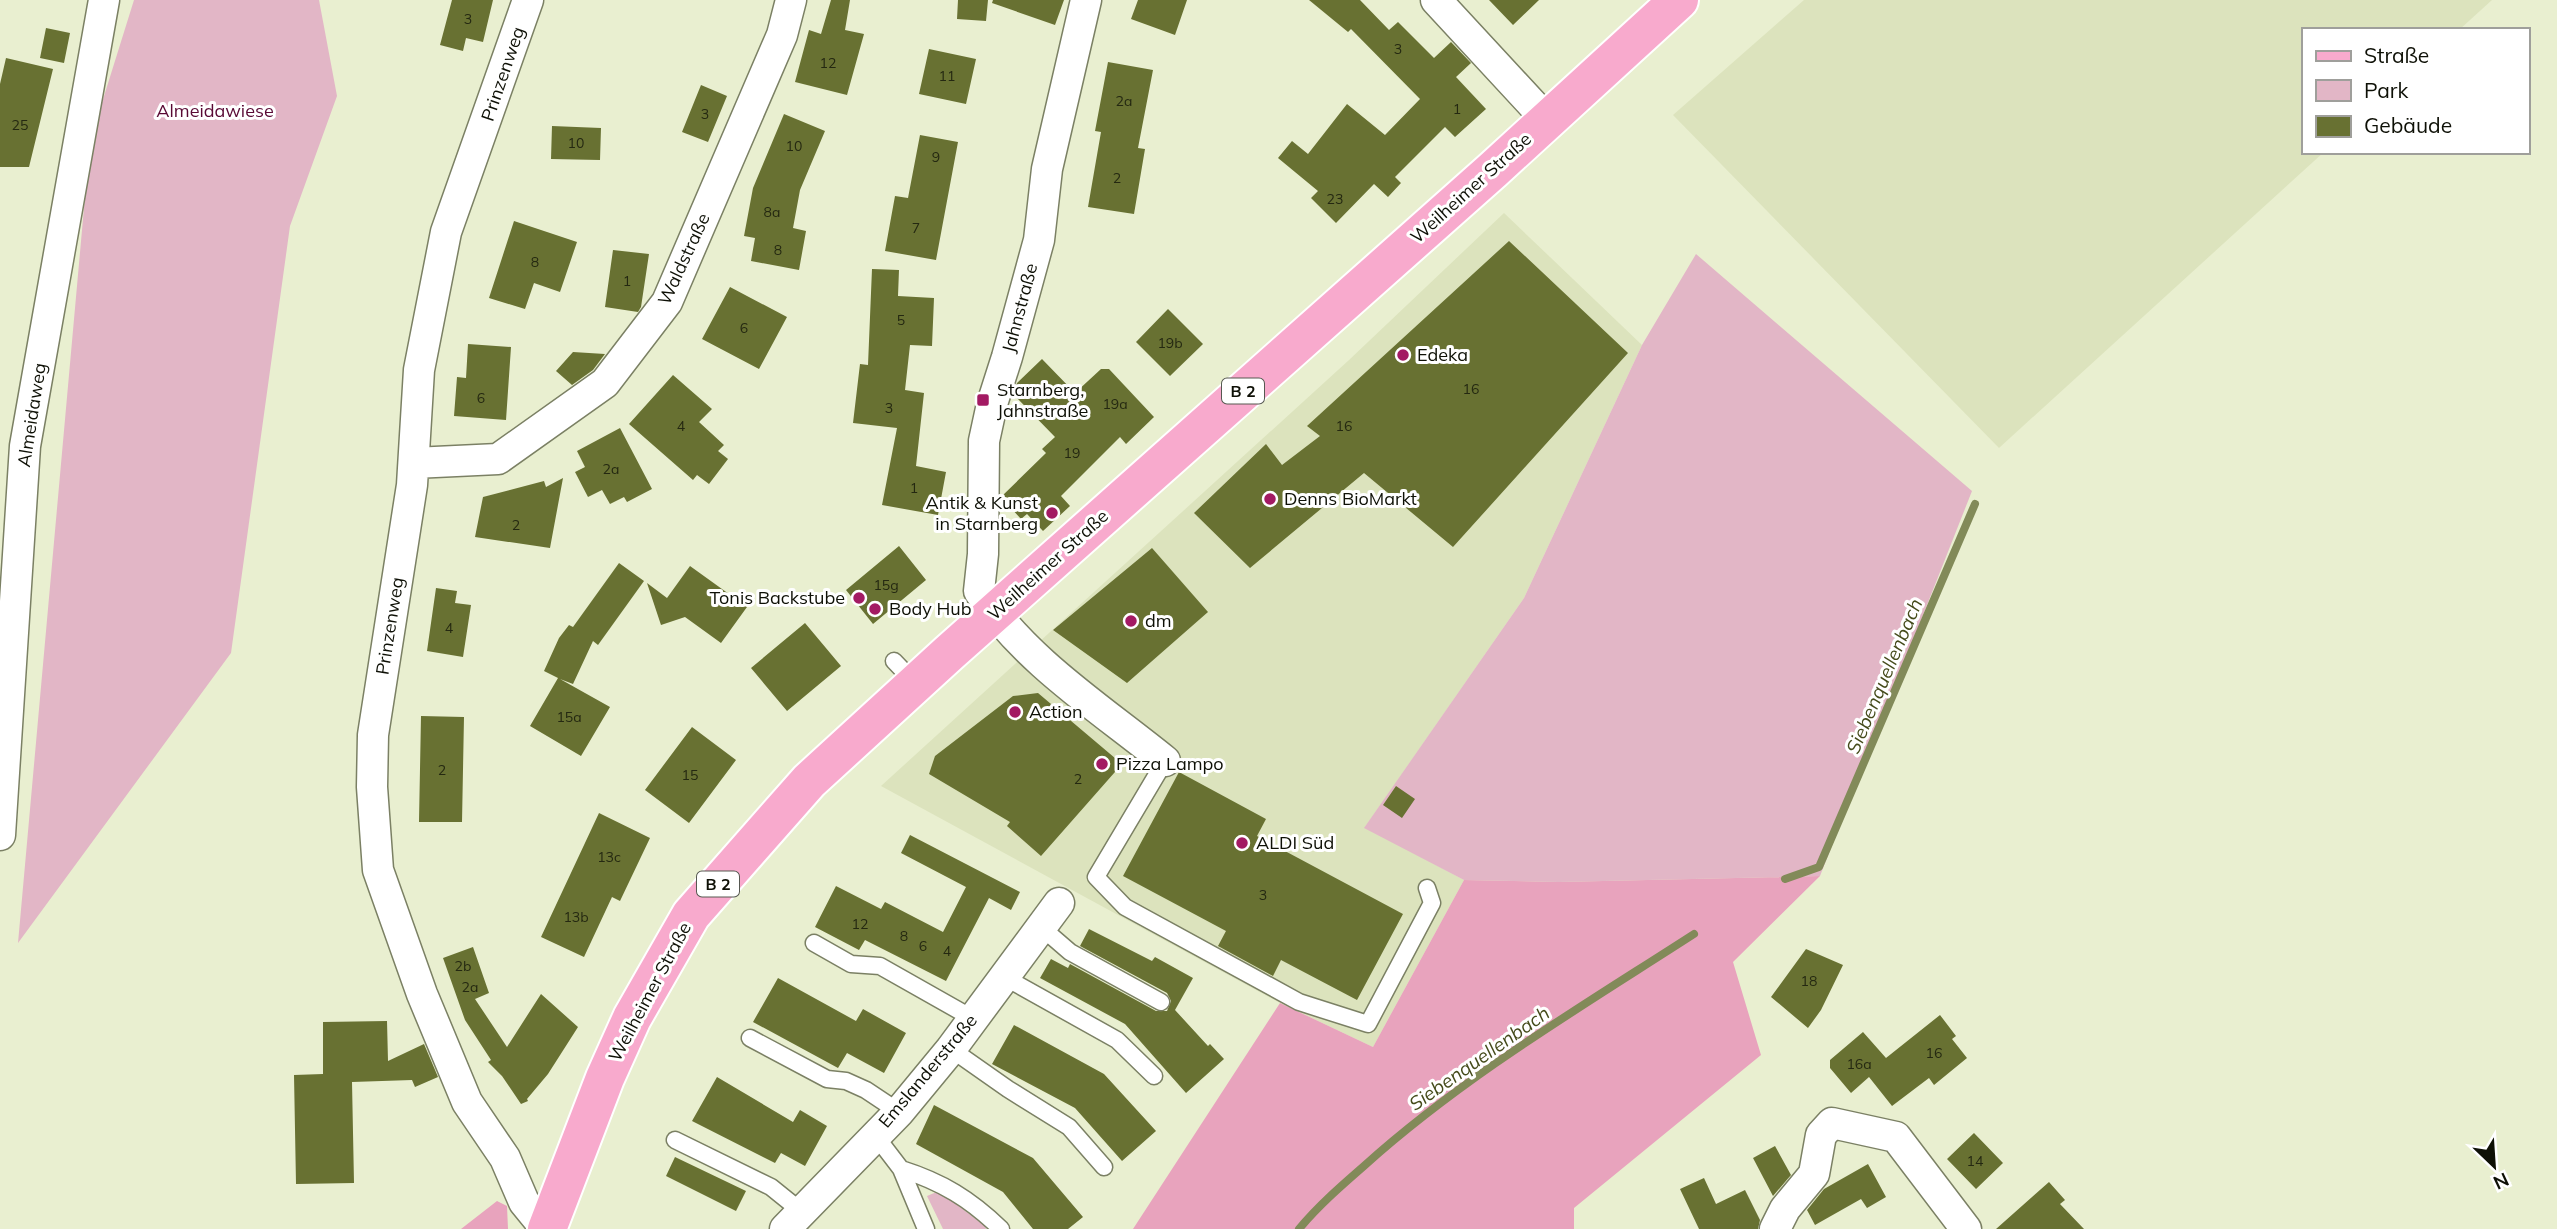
<svg xmlns="http://www.w3.org/2000/svg" width="2557" height="1229" viewBox="0 0 2557 1229" font-family="Mulish,sans-serif">
<style>
.built{fill:#dce3bd}
.green{fill:#e2b6c6}
.forest{fill:#e8a3bd}
.lines{fill:none;stroke-linecap:round;stroke-linejoin:round}
.stream{stroke:#828a59;stroke-width:8}
.building{fill:#687132}
.service-casing{stroke:#7b8064;stroke-width:19}
.minor-casing{stroke:#7b8064;stroke-width:33}
.primary-casing{stroke:#fff;stroke-width:42}
.service{stroke:#fff;stroke-width:16}
.minor{stroke:#fff;stroke-width:30}
.primary{stroke:#f8aacd;stroke-width:38}
.poi-dot{fill:#a31a63;stroke:#fff;stroke-width:2.5}
.labels{text-anchor:middle;stroke-width:6;stroke-linejoin:round;paint-order:stroke}
.number-label{font-size:14px;fill:#242811}
.shield{fill:#fff;stroke:#565851;stroke-width:2}
.shield-label{font-size:16px;font-weight:bold;fill:#0e1006}
.street-label{font-size:18px;fill:#0e1006;stroke:#fff}
.park-label{font-size:18px;fill:#590934;stroke:#fff}
.poi-label{font-size:18px;fill:#0e1006;stroke:#fff;text-anchor:start}
.water-label{font-size:19px;font-style:italic;fill:#454b1b;stroke:#fff}
</style>
<rect width="100%" height="100%" fill="#e9efd0"/>
<path class="built" d="M1804 0H2492L2459 30H2303V152H2324L1999 448 1673 115Z
M1504 213 1642 345 1524 598 1365 827 1464 880 1373 1047 1280 1003 881 786 1349 360Z"/>
<path class="green" d="M134 0H319L337 96 290 226 231 653 18 943 90 141Z
M1696 254 1972 491 1820 876 1559 882 1464 880 1364 828 1524 598 1642 345Z
M939 1191 985 1226 986 1229H943L927 1196Z"/>
<path class="forest" d="M1820 876 1733 962 1761 1055 1574 1208V1229H1133L1280 1003 1373 1047 1464 880 1559 882Z
M497 1201 507 1206 508 1229H461Z"/>
<g class="lines">
<path class="stream" d="M1785 879 1819 867 1975 504
M1299 1229C1318 1206 1341 1186 1364 1166 1464 1076 1581 1007 1694 934"/>
</g>
<path class="building" d="M452 0H493L483 42 466 38 463 51 440 45Z
M831 0H850L845 30 864 34 847 95 795 82 809 30 821 34Z
M958 0H988L986 21 957 19Z
M993 0H1064L1055 25 992 3Z
M1138 0H1187L1175 35 1131 19Z
M1309 0H1360L1389 30 1398 22 1434 58 1451 42 1471 63 1456 77 1486 109 1455 137 1445 127 1395 177 1401 183 1388 197 1374 184 1336 223 1311 198 1318 191 1278 158 1292 141 1308 154 1347 104 1385 135 1420 99 1351 29 1348 32Z
M1489 0H1539L1513 25Z
M46 28 70 33 64 63 40 58Z
M929 49 976 59 966 104 919 94Z
M6 58 53 69 29 167H0V84Z
M1108 62 1153 70 1138 148 1145 149 1134 214 1088 207 1101 132 1095 131Z
M701 85 727 96 708 142 682 132Z
M784 114 825 131 800 190 793 228 806 231 799 270 751 261 755 238 744 236 753 188Z
M552 126 601 128 600 160 551 159Z
M920 135 958 142 936 260 885 251 895 196 908 198Z
M514 221 577 242 560 292 534 283 525 309 489 298Z
M1509 241 1628 353 1453 547 1364 473 1250 568 1194 513 1266 444 1282 465 1320 436 1307 426Z
M613 250 649 254 641 307 638 312 605 307Z
M872 269 899 270 898 296 934 298 932 346 910 345 905 390 924 393 916 466 946 472 938 515 882 505 897 428 853 423 860 364 868 365Z
M730 287 787 317 759 369 702 339Z
M1168 309 1203 344 1170 376 1136 342Z
M468 344 511 347 506 420 454 416 457 377 466 378Z
M573 352 605 354 593 370 572 385 556 371Z
M1042 359 1075 393 1101 369H1109L1154 417 1126 444 1120 437 1061 496 1070 506 1043 531 1027 514 1021 519 1001 497 1046 453 1042 449 1055 437 1013 394 1017 383Z
M673 375 712 409 699 422 724 445 718 451 728 459 709 484 697 475 693 480 629 424Z
M620 428 652 489 627 502 624 497 610 504 602 490 588 497 575 472 585 467 577 451Z
M563 478 550 548 475 537 483 497 544 481 546 487Z
M899 546 926 580 873 624 846 590Z
M1152 548 1208 612 1127 683 1053 630Z
M619 563 644 581 598 645 593 641 573 684 560 679 610 707 581 756 530 726 558 678 544 671 559 638 569 625 573 627Z
M690 566 747 607 721 643 685 617 661 625 647 583 667 598Z
M436 588 457 591 455 603 471 605 463 657 427 651Z
M805 623 841 666 787 711 751 668Z
M1038 693 1122 764 1041 856 1007 826 1010 822 929 774 935 756 1013 696Z
M421 716 464 717 462 822H419Z
M692 727 736 760 689 823 645 790Z
M1179 772 1266 819 1257 836 1403 914 1357 1000 1281 960 1273 976 1218 946 1226 931 1123 876Z
M1396 786 1415 799 1402 818 1383 805Z
M599 813 650 838 620 901 612 897 584 957 541 937Z
M910 835 1020 892 1011 910 989 898 946 981 865 940 859 950 815 927 836 886 881 909 885 902 943 932 966 887 901 853Z
M1089 929 1152 961 1155 957 1193 978 1175 1010 1208 1046 1210 1044 1224 1059 1186 1093 1125 1024 1040 978 1051 959 1068 968 1070 964 1156 1011H1167L1171 1001 1167 993 1080 946Z
M473 947 489 993 475 999 507 1047 541 994 578 1027 548 1074 527 1099 528 1101 521 1104 502 1076 488 1062 491 1060 465 1020 443 958Z
M1806 949 1843 965 1821 1010 1808 1028 1771 997Z
M778 978 856 1021 863 1009 906 1033 884 1073 847 1053 838 1068 753 1022Z
M1940 1015 1956 1036 1952 1039 1967 1058 1934 1085 1929 1078 1892 1106 1869 1077 1851 1093 1830 1068V1060L1863 1032 1886 1058Z
M387 1021 388 1061 424 1044 438 1077 415 1087 412 1080 352 1082 354 1183 296 1184 294 1075 323 1074V1022Z
M1014 1025 1104 1074 1156 1131 1122 1161 1075 1108 992 1064Z
M717 1077 793 1122 800 1110 827 1126 805 1166 781 1153 775 1163 692 1121Z
M934 1105 1033 1158 1083 1217 1068 1229H1033L1003 1192 916 1144Z
M1974 1133 2003 1163 1976 1189 1947 1159Z
M1775 1146 1791 1175 1773 1196 1753 1158Z
M675 1157 746 1191 736 1211 666 1176Z
M1868 1164 1886 1197 1867 1208 1861 1199 1815 1225 1807 1210 1824 1189Z
M1704 1178 1716 1204 1745 1190 1760 1220 1758 1229H1699L1680 1189Z
M2049 1182 2065 1200 2060 1204 2084 1229H1996Z"/>
<g class="lines">
<g class="service-casing">
<path id="service" d="M894 661 916 684
M1165 761 1096 877 1125 907 1299 1002 1368 1024 1432 903 1427 888
M1041 927 1070 952 1161 1002
M814 943 851 964 880 966 972 1018
M1006 978 1117 1040 1154 1076
M750 1038 827 1079 846 1081 866 1090 899 1112
M951 1049 1008 1089 1069 1127 1104 1167
M875 1135 901 1169 926 1229
M675 1140 771 1187 802 1212
M901 1169C942 1182 970 1199 1001 1229"/>
</g>
<g class="minor-casing">
<path id="minor" d="M528 0 446 232 419 370 412 485 373 735 372 787 378 870 422 994 467 1102 505 1158 524 1202 546 1229
M1086 0 1047 169 1039 240 1007 357 992 404 984 441 983 554 979 591C1025 661 1101 709 1165 761
M1436 0 1547 120
M414 463 498 459 605 383 667 302 782 35 791 0
M0 835 25 446 104 0
M785 1229 899 1112 951 1049 1059 903
M1775 1229 1785 1209 1814 1174 1821 1135 1832 1123 1896 1137 1966 1229"/>
</g>
<g class="primary-casing">
<path id="primary" d="M547 1229 605 1078 632 1018 691 915 809 781 949 653 1493 170 1679 0"/>
</g>
<use href="#service" class="service"/>
<use href="#minor" class="minor"/>
<use href="#primary" class="primary"/>
</g>
<g class="poi-dot">
<circle cx="1403" cy="355" r="7"/>
<rect x="976" y="393" width="14" height="14" rx="3.5"/>
<circle cx="1270" cy="499" r="7"/>
<circle cx="1052" cy="513" r="7"/>
<circle cx="859" cy="598" r="7"/>
<circle cx="875" cy="609" r="7"/>
<circle cx="1131" cy="621" r="7"/>
<circle cx="1015" cy="712" r="7"/>
<circle cx="1102" cy="764" r="7"/>
<circle cx="1242" cy="843" r="7"/>
</g>
<g class="labels">
<g class="number-label">
<text x="468" y="24">3</text>
<text x="1398" y="54">3</text>
<text x="828" y="68">12</text>
<text x="947" y="81">11</text>
<text x="1124" y="106">2a</text>
<text x="1457" y="114">1</text>
<text x="705" y="119">3</text>
<text x="20" y="130">25</text>
<text x="576" y="148">10</text>
<text x="794" y="151">10</text>
<text x="936" y="162">9</text>
<text x="1117" y="183">2</text>
<text x="1335" y="204">23</text>
<text x="772" y="217">8a</text>
<text x="916" y="233">7</text>
<text x="778" y="255">8</text>
<text x="535" y="267">8</text>
<text x="627" y="286">1</text>
<text x="901" y="325">5</text>
<text x="744" y="333">6</text>
<text x="1170" y="348">19b</text>
<text x="1471" y="394">16</text>
<text x="481" y="403">6</text>
<text x="1115" y="409">19a</text>
<text x="889" y="413">3</text>
<text x="681" y="431">4</text>
<text x="1344" y="431">16</text>
<text x="1072" y="458">19</text>
<text x="611" y="474">2a</text>
<text x="914" y="493">1</text>
<text x="516" y="530">2</text>
<text x="886" y="590">15g</text>
<text x="449" y="633">4</text>
<text x="569" y="722">15a</text>
<text x="442" y="775">2</text>
<text x="690" y="780">15</text>
<text x="1078" y="784">2</text>
<text x="609" y="862">13c</text>
<text x="1263" y="900">3</text>
<text x="576" y="922">13b</text>
<text x="860" y="929">12</text>
<text x="904" y="941">8</text>
<text x="923" y="951">6</text>
<text x="947" y="956">4</text>
<text x="463" y="971">2b</text>
<text x="1809" y="986">18</text>
<text x="470" y="992">2a</text>
<text x="1934" y="1058">16</text>
<text x="1859" y="1069">16a</text>
<text x="1975" y="1166">14</text>
</g>
<g class="shield">
<rect x="1222" y="378.5" width="42" height="25" rx="5"/>
<rect x="697" y="871.5" width="42" height="25" rx="5"/>
</g>
<g class="shield-label">
<text x="1243" y="397">B 2</text>
<text x="718" y="890">B 2</text>
</g>
<g class="street-label">
<text transform="translate(503 74) rotate(-71)" y="6">Prinzenweg</text>
<text transform="translate(1471 188) rotate(-42)" y="6">Weilheimer Straße</text>
<text transform="translate(684 259) rotate(-65)" y="6">Waldstraße</text>
<text transform="translate(1020 308) rotate(-75)" y="6">Jahnstraße</text>
<text transform="translate(32 415) rotate(-81)" y="6">Almeidaweg</text>
<text transform="translate(1048 565) rotate(-42)" y="6">Weilheimer Straße</text>
<text transform="translate(390 626) rotate(-81)" y="6">Prinzenweg</text>
<text transform="translate(650 992) rotate(-62)" y="6">Weilheimer Straße</text>
<text transform="translate(928 1071) rotate(-50)" y="6">Emslanderstraße</text>
</g>
<g class="park-label">
<text x="215" y="117">Almeidawiese</text>
</g>
<g class="poi-label">
<text x="1417" y="361">Edeka</text>
<text x="997" y="396">Starnberg,<tspan x="997" dy="21">Jahnstraße</tspan></text>
<text x="1284" y="505">Denns BioMarkt</text>
<text x="1038" y="509" text-anchor="end">Antik &amp; Kunst<tspan x="1038" dy="21">in Starnberg</tspan></text>
<text x="845" y="604" text-anchor="end">Tonis Backstube</text>
<text x="889" y="615">Body Hub</text>
<text x="1145" y="627">dm</text>
<text x="1029" y="718">Action</text>
<text x="1116" y="770">Pizza Lampo</text>
<text x="1256" y="849">ALDI Süd</text>
</g>
<g class="water-label">
<text transform="translate(1884 676) rotate(-67)" y="7">Siebenquellenbach</text>
<text transform="translate(1479 1058) rotate(-35)" y="7">Siebenquellenbach</text>
</g>
</g>
<rect x="2302" y="28" width="228" height="126" fill="#ffffff" stroke="#9f9f9b" stroke-width="2"/>
<rect x="2316" y="51" width="35" height="10" fill="#f8aacd" stroke="#9f9f9b" stroke-width="2"/>
<text x="2364" y="63" font-size="21" fill="#0e1006">Straße</text>
<rect x="2316" y="80" width="35" height="21" fill="#e2b6c6" stroke="#9f9f9b" stroke-width="2"/>
<text x="2364" y="98" font-size="21" fill="#0e1006">Park</text>
<rect x="2316" y="116" width="35" height="21" fill="#687132" stroke="#9f9f9b" stroke-width="2"/>
<text x="2364" y="133" font-size="21" fill="#0e1006">Gebäude</text>
<g transform="translate(2494 1166) rotate(155)" stroke="#ffffff" stroke-width="5" paint-order="stroke">
<path d="M0-5L12 26L0 18L-12 26Z" fill="#0e1006"/>
<text y="-10" font-size="19" font-weight="bold" text-anchor="middle" fill="#0e1006">N</text>
</g>
</svg>
